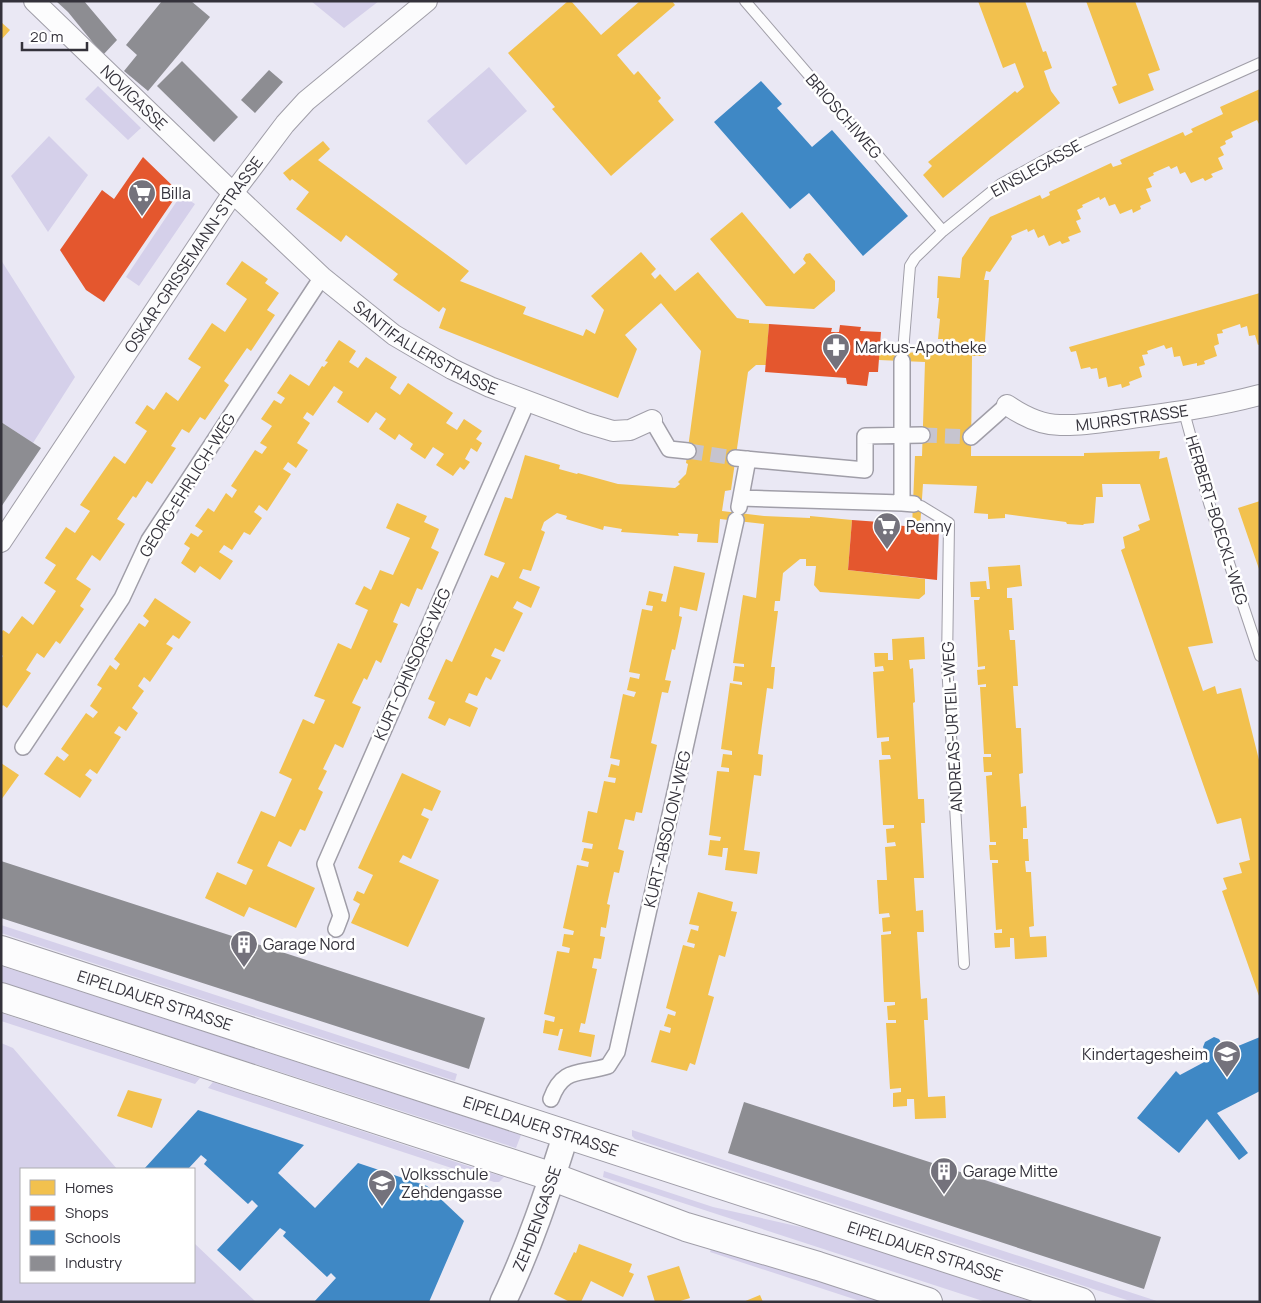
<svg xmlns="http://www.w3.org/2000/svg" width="1261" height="1303" viewBox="0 0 1261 1303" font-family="Manrope,sans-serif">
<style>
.green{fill:#d5d0ea}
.homes{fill:#f2c14e}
.shops{fill:#e4572e}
.schools{fill:#3f88c5}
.industry{fill:#8d8d92}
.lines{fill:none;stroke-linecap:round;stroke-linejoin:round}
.pedestrian-tunnel{stroke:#c6c4cf;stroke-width:15;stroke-dasharray:15 8;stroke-linecap:butt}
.service-casing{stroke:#a09ea8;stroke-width:12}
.pedestrian-casing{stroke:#a09ea8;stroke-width:18}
.minor-casing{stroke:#a09ea8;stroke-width:22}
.tertiary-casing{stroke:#a09ea8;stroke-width:28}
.secondary-casing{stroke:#a09ea8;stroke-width:30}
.service{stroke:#fcfcfd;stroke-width:10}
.pedestrian{stroke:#fcfcfd;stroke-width:15}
.minor{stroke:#fcfcfd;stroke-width:20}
.tertiary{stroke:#fcfcfd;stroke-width:25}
.secondary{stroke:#fcfcfd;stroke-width:28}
.labels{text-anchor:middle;stroke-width:5;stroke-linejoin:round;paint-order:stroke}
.street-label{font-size:16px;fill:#34323b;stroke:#fff}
.poi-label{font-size:16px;fill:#34323b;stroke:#fff;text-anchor:start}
</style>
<rect width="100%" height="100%" fill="#eae8f4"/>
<path class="green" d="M311 1H379L344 28Z
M489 67 527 111 466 165 427 121Z
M98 86 141 128 128 140 85 99Z
M49 136 88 175 48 232 11 176Z
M181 195 195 204 139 286 126 277Z
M1 260 75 377 33 443 1 422Z
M1 925 457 1074 455 1081 1 933Z
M1 966 58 984 521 1135 516 1148 1 982Z
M1 1013 200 1078 195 1084 1 1021Z
M1 1043 13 1048 117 1169H21V1282H194V1243L256 1302H1Z
M213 1082 465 1165 504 1177 499 1182H494L208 1088Z
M632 1130 1160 1302H1133L635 1139 632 1136Z
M604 1171 713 1207 814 1230 851 1242 1033 1302H986L603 1177Z
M713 1244 889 1302H863L710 1252Z"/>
<path class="homes" d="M568 1H571L601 35 640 1H672L675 5 617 55 634 75 638 71 661 98 658 101 674 120 611 176 552 109 555 107 508 53Z
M978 1H1025L1043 52 1046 51 1052 68 1044 71 1051 91 1060 103 943 198 923 175 932 166 928 162 1015 91 1017 93 1024 87 1015 63 1003 68Z
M1086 1H1135L1160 70 1148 74 1154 90 1119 104 1112 87 1117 85Z
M1 22 10 30 1 40Z
M1260 89V126L1257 120 1231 132 1233 137 1225 141 1226 144 1220 147 1224 155 1218 158 1223 169 1211 174 1213 177 1205 181 1203 178 1191 183 1185 172 1180 174 1177 166 1171 169 1169 166 1153 173 1154 175 1148 178 1152 187 1146 189 1151 201 1140 206 1141 209 1133 213 1132 209 1120 214 1115 204 1109 206 1105 197 1100 200 1099 197 1082 205 1083 207 1077 210 1081 219 1076 221 1081 232 1068 237 1070 241 1062 244 1060 241 1049 246 1044 235 1038 238 1034 229 1028 232 1027 229 1011 236 1012 239 990 272 986 271 984 280H989L984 356H972L971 456H1084V453L1160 451 1159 459 1167 457 1213 643 1188 647 1203 691 1215 686 1217 694 1241 688 1260 764 1259 996 1222 891 1227 889 1223 878 1242 873 1239 863 1250 860 1241 818 1217 824 1121 550 1125 548 1123 537 1140 530 1138 525 1150 520 1140 484H1102L1103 497H1096L1094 523 1084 524 1083 525 1067 524 1066 522 1005 514V518L988 519V514L974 513 977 486 923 484 920 528 912 527 915 456H922L925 362 879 360V351L944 354 943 339H938L940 319 937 318 939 298H937L938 276 960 278 962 258 990 217 1040 195 1042 199 1050 195 1049 192 1111 163 1113 167 1122 164 1120 160 1183 132 1185 136 1193 132 1191 129 1223 114 1220 107Z
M323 141 330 149 318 160 469 271 460 281 526 307 523 314 583 336 586 329 595 334 604 310 591 296 641 252 656 269 651 274 655 279 660 274 675 291 698 272 737 318 749 320V323L769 324 766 365H756L748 372 731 490 725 491 722 511 764 516 810 518V516L852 520 848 570 925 579V594L919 599 820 592 814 585 816 566H806V559H800L783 573 780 601H775L774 611H778L771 667H775L773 689 767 688 758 754 763 755 761 776 754 775 744 850 760 852 757 874 725 870 728 848H723L722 857 708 855 710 840 720 841 721 837 709 835 717 771 729 772V768L721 767 723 754 732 755V751L721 749 730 683 742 685V682L733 681 735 666 744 667V664L733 663 743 595 756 598 764 524 720 519 718 543 697 542 698 534 678 533 679 536 621 532 622 529 604 526 603 530 566 519 567 516 557 513 544 522 541 530 545 532 531 571 523 569 519 578 540 587 531 608 517 601 513 608 523 613 504 652 495 648 491 656 501 660 491 680 486 677 477 696 469 693 465 702 478 708 470 727 449 718 445 726 428 718 435 702 428 699 446 659 452 662 491 575 498 578 505 563 484 555 505 497 512 499 525 455 560 465 559 469 577 474 578 473 618 484 675 488 680 484 678 482 686 474 688 464 686 463 701 351 661 303 625 335 637 349 618 398 439 328 446 309 443 307 439 312 393 280 398 274 346 235 341 242 296 209 309 192 292 179 290 181 283 173Z
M742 212 794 274 806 263 803 259 806 254 810 253 835 281V291L814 309 766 306 710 239Z
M242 261 268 279 265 283 279 293 267 310 275 315 251 351 247 348 224 381 229 385 205 420 200 417 189 433 182 429 171 446 176 448 152 484 147 481 136 498 133 496 117 519 125 524 100 561 92 555 76 579 91 589 80 606 84 609 60 644 56 641 44 658 37 653 26 670 31 673 7 708 3 705 1 707V659L3 656 1 654V633L3 630 9 634 22 616 33 625 56 591 44 583 56 565 45 558 66 527 75 533 90 511 80 505 114 456 125 464 147 431 135 423 147 405 154 410 166 392 178 401 201 367 188 359 212 323 225 332 247 299 226 284Z
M1260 293V344L1258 345 1255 335 1249 336 1247 326 1241 328 1240 324 1222 330 1223 333 1217 334 1219 344 1214 346 1217 356 1204 361 1205 364 1197 366V363L1183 366 1180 356 1174 357 1172 347 1166 349 1164 345 1147 351 1148 354 1142 355 1145 365 1139 367 1142 377 1129 382 1130 385 1122 388 1121 384 1108 387 1106 377 1099 379 1097 368 1091 369 1090 367 1081 369 1076 351 1071 352 1069 347Z
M339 340 356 351 349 362 358 368 366 357 397 377 390 388 400 395 408 383 453 413 446 423 457 430 464 419 482 431 476 439 482 443 477 452 471 448 465 459 470 462 464 470 460 467 453 476 436 465 444 454 433 447 425 459 410 449 413 444 399 434 395 440 379 429 386 419 376 412 368 423 337 402 343 392 334 386 313 416 307 412 303 418 310 423 297 443 308 450 296 468 288 462 283 469 291 474 267 511 259 505 254 512 262 518 250 535 244 532 232 550 224 545 219 552 233 561 220 580 200 566 195 573 181 563 190 548 184 544 191 533 198 537 203 531 195 526 208 508 214 512 226 493 232 498 237 490 231 486 255 450 262 454 267 447 260 443 272 426 261 419 274 400 281 404 285 398 277 393 290 374 309 386 322 366 324 367 328 362 325 361Z
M1260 501V569H1259L1238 508Z
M397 503 427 516 424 522 439 529 431 548 439 552 422 590 417 588 409 607 401 603 393 622 398 624 381 663 376 660 367 680 364 678 352 703 361 707 343 748 335 744 323 769 327 771 318 789 323 792 305 831 300 829 291 847 279 841 267 866 315 888 296 928 249 907 244 917 205 898 217 872 246 885 253 870 237 863 261 811 275 817 292 779 279 773 303 719 314 724 325 700 314 696 338 643 351 649 368 610 355 604 364 586 371 590 380 570 393 575 410 538 386 528Z
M1020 565 1022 586 1007 588V598H1012L1014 630H1009L1010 640H1015L1018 686H1013L1016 728H1021L1023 773 1019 774 1021 807 1026 806 1027 828H1023V839H1028L1029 861H1025L1026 872H1031L1034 926 1029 927 1030 937 1046 936 1047 957 1015 959 1014 938H1010V947L995 948 994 933H1002V929L996 930 992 863H998V860H990L989 845H996V842H990L986 776 992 775V772H984L983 757H991V754H984L980 687H986V684L978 685 977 670 985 669V666L978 667 974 600H979L980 597H971L970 582 986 581 987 589H990L988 567Z
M674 566 705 573 697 611 680 607 679 616 682 617 675 650 672 649 665 680 671 681 668 693 662 692 651 743 657 745 642 813 636 812 634 821 625 819 618 849 624 851 619 873 614 872 607 904 610 905 606 928 601 927 600 936 605 937 601 959 594 958 592 968 597 969 585 1024 581 1023 579 1032 595 1035 591 1057 558 1050 563 1029H560L558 1036 543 1033 545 1020 554 1022 555 1017 544 1014 557 951 569 953 570 948 562 946 564 934 573 935 574 931 563 928 577 865 588 867 589 862 581 860 584 848 592 849 593 844 582 842 588 811 597 813 604 781 615 783 616 778 608 777 611 764 619 766 620 760 610 758 623 694 634 697 636 692 627 690 630 677 639 679 640 674 629 672 642 609 652 611 653 606 646 605 649 591 663 594 661 601 666 602Z
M155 598 191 622 179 639 173 635 166 644 173 648 150 682 144 677 138 686 144 691 132 708 138 713 126 731 119 726 114 733 121 737 97 774 90 769 85 775 92 780 80 798 44 774 57 756 64 761 69 755 61 749 86 713 93 718 98 712 90 706 102 688 97 685 110 665 116 670 120 664 114 659 139 623 145 627 149 621 143 616Z
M924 637 925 659 909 660 910 669 913 668 915 702 913 703 918 799H924L925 823H921L924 878H914L916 911 923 910 924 932H917L921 999 927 998 928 1020H924L928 1097 945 1096 946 1118 915 1119 914 1099H907V1106L893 1107V1093L901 1092V1088L890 1089 886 1023H896V1020H888L887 1006 895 1005V1002H884L881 935 891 934V931L883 932 882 918 890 917 889 913 879 914 877 880H887L885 847 896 846 895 842 887 843 886 829 894 828V825H883L879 760 891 759 890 755H882L881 742 889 741V737L877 738 873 672 884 671 883 666 875 667 874 653H888V660H893L892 639Z
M1 763 19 775 1 800Z
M402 773 441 791 432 811 424 808 421 815 429 819 411 859 403 855 399 862 439 880 408 947 351 923 360 904 353 900 357 891 364 894 373 875 358 868Z
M698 892 733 902 731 911 737 912 725 957 719 955 708 995 714 997 695 1065 690 1063 687 1071 651 1062 660 1030 670 1033 671 1028 664 1026 668 1014 675 1016 676 1012 666 1008 683 945 694 948 695 944 687 942 691 929 698 931 699 926 689 924Z
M128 1090 162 1099 152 1128 117 1116Z
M579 1244 632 1264 629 1272 634 1274 623 1297 591 1281 581 1302H570L554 1294 574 1252 576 1253Z
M679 1266 690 1298 677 1302H655L647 1276Z
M760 1295 763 1302H743Z"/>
<path class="shops" d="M143 157 179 192 104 302 86 290 60 250 102 190 114 199Z
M769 324 832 328 831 332H839L840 325 861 327 860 331 881 332 878 372H869L867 386 847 384 846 378 765 372Z
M852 520 894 523 893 525 939 529 937 580 848 570Z"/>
<path class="schools" d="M761 81 782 104 777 108 812 147 832 130 908 216 863 256 809 193 790 209 714 122Z
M1214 1037 1219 1039 1226 1051 1260 1037V1091L1217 1113 1248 1153 1239 1160 1207 1119 1179 1153 1137 1118 1176 1071 1180 1075 1208 1060 1203 1047 1205 1042Z
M198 1110 304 1145 278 1173 315 1208 358 1163 427 1186 464 1221 429 1302H314L336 1278 331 1273 327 1277 283 1236 286 1232 280 1228 240 1271 217 1250 258 1206 252 1200 248 1204 204 1164 207 1160 201 1155 188 1169H144Z"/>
<path class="industry" d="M56 1H84L117 40 103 55 68 12Z
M162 1H191L210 17 148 91 124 71 137 55 126 45Z
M182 61 238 117 214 142 157 86Z
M269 70 283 82 255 113 241 100Z
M1 422 41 448 1 507Z
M1 861 485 1018 469 1069 1 918Z
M744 1102 1161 1237 1144 1289 728 1153Z"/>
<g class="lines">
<path class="pedestrian-tunnel" d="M922 435 971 437
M688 451 735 458"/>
<g class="service-casing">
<path id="service" d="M745 1 943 231
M903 352 910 266 915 258 943 231 1001 184 1052 156 1260 63
M1184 412 1209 503 1260 656
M921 506 949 523 947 664 964 964"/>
</g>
<g class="pedestrian-casing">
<path id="pedestrian" d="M902 361V503L914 504
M652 420 669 449 688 451
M971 437 1007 405
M735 458 865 470V436L922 435
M741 498 902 503
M739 507 748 459
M23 747 122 598 149 540 322 277
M336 929 341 916 325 864 527 402
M551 1099C563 1066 581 1075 608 1066L617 1052 736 520"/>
</g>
<g class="minor-casing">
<g id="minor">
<path id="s1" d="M34 1 233 193 322 277 394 335 452 369 490 387 586 423 613 431 630 430 652 420"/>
<path id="s2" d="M1007 405C1023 416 1040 425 1060 425 1081 426 1103 422 1125 419 1170 413 1215 407 1260 395"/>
<path id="s3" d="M1 542 233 193 285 124 306 101 427 1"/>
</g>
</g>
<g class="tertiary-casing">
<g id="tertiary">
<path id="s4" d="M503 1302C529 1248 548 1191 566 1134"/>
</g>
</g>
<g class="secondary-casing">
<g id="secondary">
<path id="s5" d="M1 950 1081 1302"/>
<path d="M1 997 553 1177 686 1227 818 1266 928 1302"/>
</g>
</g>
<use href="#service" class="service"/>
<use href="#pedestrian" class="pedestrian"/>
<use href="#minor" class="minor"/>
<use href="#tertiary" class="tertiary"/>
<use href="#secondary" class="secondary"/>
</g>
<defs>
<g id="supermarket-pin" transform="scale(1.4375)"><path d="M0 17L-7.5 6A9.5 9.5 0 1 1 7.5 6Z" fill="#74727c" stroke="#fff"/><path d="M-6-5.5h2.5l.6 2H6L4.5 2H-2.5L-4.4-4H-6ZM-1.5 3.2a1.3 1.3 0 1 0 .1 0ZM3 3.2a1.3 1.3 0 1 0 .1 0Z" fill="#fff"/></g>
<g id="pharmacy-pin" transform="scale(1.4375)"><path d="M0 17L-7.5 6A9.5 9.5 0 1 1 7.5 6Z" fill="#74727c" stroke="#fff"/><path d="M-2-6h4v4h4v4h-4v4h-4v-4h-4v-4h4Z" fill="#fff"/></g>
<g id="building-pin" transform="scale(1.4375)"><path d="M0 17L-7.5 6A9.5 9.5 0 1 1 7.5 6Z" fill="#74727c" stroke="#fff"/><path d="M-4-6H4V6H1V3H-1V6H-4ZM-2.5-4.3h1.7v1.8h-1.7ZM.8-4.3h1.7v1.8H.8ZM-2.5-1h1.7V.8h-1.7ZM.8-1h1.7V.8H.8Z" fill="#fff"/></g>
<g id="school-pin" transform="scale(1.4375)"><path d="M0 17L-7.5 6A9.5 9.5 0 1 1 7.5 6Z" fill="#74727c" stroke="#fff"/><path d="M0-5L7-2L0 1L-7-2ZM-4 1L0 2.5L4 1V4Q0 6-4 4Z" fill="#fff"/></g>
</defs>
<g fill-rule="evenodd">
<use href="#supermarket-pin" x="142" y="193"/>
<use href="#pharmacy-pin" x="836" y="347"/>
<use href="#supermarket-pin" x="887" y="526"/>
<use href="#building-pin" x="244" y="944"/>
<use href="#school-pin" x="1227" y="1054"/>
<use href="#building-pin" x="944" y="1171"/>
<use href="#school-pin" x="382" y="1183"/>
</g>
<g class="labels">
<g class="street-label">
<text dy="6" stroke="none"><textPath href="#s1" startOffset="139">NOVIGASSE</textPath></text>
<text transform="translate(844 116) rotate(49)" y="6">BRIOSCHIWEG</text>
<text transform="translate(1036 168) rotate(-29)" y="6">EINSLEGASSE</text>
<text dy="6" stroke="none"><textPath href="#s3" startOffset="346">OSKAR-GRISSEMANN-STRASSE</textPath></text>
<text dy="6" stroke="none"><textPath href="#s1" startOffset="525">SANTIFALLERSTRASSE</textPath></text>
<text dy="6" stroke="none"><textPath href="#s2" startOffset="130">MURRSTRASSE</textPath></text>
<text transform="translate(187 485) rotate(-58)" y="6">GEORG-EHRLICH-WEG</text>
<text transform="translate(1217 520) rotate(73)" y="6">HERBERT-BOECKL-WEG</text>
<text transform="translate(412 664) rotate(-66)" y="6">KURT-OHNSORG-WEG</text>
<text transform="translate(952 727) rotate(-93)" y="6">ANDREAS-URTEIL-WEG</text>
<text transform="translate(667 829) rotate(-77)" y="6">KURT-ABSOLON-WEG</text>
<text dy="6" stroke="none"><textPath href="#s5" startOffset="162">EIPELDAUER STRASSE</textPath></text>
<text dy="6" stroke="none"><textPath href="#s5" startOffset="568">EIPELDAUER STRASSE</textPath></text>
<text dy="6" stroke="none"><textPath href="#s4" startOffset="90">ZEHDENGASSE</textPath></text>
<text dy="6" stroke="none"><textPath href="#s5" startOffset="972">EIPELDAUER STRASSE</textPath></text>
</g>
<g class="poi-label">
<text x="161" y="199">Billa</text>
<text x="855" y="353">Markus-Apotheke</text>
<text x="906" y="532">Penny</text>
<text x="263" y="950">Garage Nord</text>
<text x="1208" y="1060" text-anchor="end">Kindertagesheim</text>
<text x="963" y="1177">Garage Mitte</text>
<text x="401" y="1180">Volksschule<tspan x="401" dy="18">Zehdengasse</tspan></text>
</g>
</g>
<rect width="1261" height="1303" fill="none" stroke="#34323b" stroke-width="5"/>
<rect x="20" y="1168" width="175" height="115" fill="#ffffff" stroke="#aeadb1"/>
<rect x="30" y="1180" width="25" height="15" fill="#f2c14e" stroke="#aeadb1"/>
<text x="65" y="1193" font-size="15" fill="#34323b">Homes</text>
<rect x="30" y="1206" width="25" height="15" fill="#e4572e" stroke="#aeadb1"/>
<text x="65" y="1218" font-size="15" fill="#34323b">Shops</text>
<rect x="30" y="1230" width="25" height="15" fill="#3f88c5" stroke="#aeadb1"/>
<text x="65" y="1243" font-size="15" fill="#34323b">Schools</text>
<rect x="30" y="1256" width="25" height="15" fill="#8d8d92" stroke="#aeadb1"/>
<text x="65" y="1268" font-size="15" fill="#34323b">Industry</text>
<path d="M22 42v8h65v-8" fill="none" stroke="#34323b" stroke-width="2.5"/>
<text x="30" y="42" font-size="15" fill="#34323b" stroke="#ffffff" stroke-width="4" paint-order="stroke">20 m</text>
</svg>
